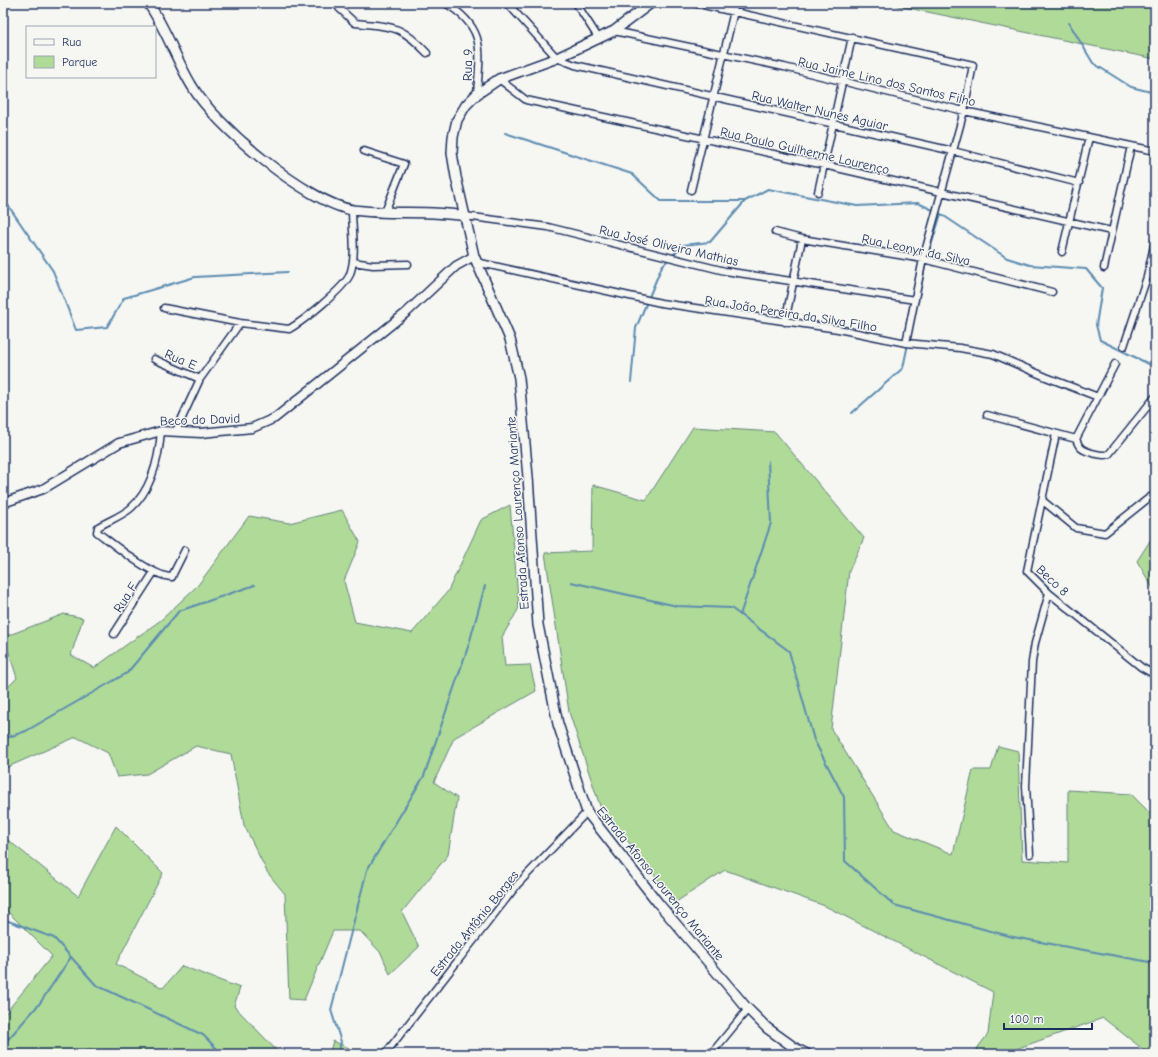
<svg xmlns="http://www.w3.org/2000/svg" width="1158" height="1057" viewBox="0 0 1158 1057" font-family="'Comic Neue',sans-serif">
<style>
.green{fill:#afda98;stroke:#65847b}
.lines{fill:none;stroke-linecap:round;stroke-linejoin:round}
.stream{stroke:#5b8cb1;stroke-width:2}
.minor-casing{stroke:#1b2f5e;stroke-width:9}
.tertiary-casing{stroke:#1b2f5e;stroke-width:11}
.secondary-casing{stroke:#1b2f5e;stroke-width:12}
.minor{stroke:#f6f6f2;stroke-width:6}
.tertiary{stroke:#f6f6f2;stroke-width:8}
.secondary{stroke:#f6f6f2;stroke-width:9}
.labels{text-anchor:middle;stroke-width:3;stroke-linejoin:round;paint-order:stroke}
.street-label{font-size:13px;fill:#1b2f5e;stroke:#f6f6f2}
</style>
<rect width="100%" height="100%" fill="#f6f6f2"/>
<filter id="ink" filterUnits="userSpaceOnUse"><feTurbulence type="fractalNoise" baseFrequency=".025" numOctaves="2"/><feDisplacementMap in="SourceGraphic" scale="8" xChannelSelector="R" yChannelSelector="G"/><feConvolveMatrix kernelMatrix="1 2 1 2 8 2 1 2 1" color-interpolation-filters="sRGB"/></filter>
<g filter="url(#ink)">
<path class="green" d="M884 3H1155V59Z
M693 427 775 432 864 538 849 571 831 729 894 830 953 854 973 770H991L998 746 1018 751 1022 860 1068 863V790L1131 794 1155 818V1054H1149L1103 1018 1002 1054H973L988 1034 993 992 825 906 725 870 676 902 600 806 569 712 545 553 592 551 593 485 646 500Z
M510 505 519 608 502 637 505 666 530 665 536 691 454 738 434 782 457 798 448 855 402 912 419 947 390 974 381 953 360 931H333L304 1000 289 999 285 894 267 872 244 825 231 754 196 746 147 774 117 777 108 753 76 737 3 769V692L17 678 4 637 64 614 83 618 71 655 94 668 161 620 198 585 249 516 289 523 342 510 360 542 344 581 355 622 412 633 448 591 481 520Z
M1155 533V592L1137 561Z
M116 826 163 873 116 964 163 988 182 966 240 988 234 1006 280 1054H109L88 1049 85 1054H3V1016L52 956 3 907V836L78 896Z
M333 1041 349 1048 347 1054H329Z"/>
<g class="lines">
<path class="stream" d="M1069 23 1093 63 1131 87 1155 93
M505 133 632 174 661 201H745L768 189 857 206 918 203 941 214 1007 258 1030 265 1086 269 1102 288 1096 325 1100 340 1155 367
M3 198 53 271 76 330 107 327 124 298 195 277 288 272
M672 256 683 245 710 242 745 201
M917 305 926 262 941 214
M631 382 636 328 662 266 669 259
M852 413 903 368 908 344
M571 582 677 606 731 608 789 651 814 740 844 797 845 861 894 905 1013 937 1155 963
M740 615 771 523 768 461
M3 739 26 731 127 673 179 611 255 585
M3 919 54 938 96 985 203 1035 222 1054
M3 1045 40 1003 71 957
M338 1054 341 1042 331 1010 367 870 424 776 469 644 485 586"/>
<g class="minor-casing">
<path id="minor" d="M339 3V8L355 23C392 27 400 24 427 53
M445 3C487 28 480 51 477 94
M507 3 557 58 575 65 953 151 1079 183
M576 3 599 39
M694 3 973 65 964 111 923 259 906 343
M614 31 784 67 964 111 1155 151
M499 79 526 100 824 165 1111 231
M364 151 404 164 385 212
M691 190 734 11
M818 192 852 37
M465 216 548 227 725 271 915 300
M775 232 802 239 923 259 1052 292
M1062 252 1089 137
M353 262 373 265 408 264
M476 262 661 303 838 329 906 343 960 348 993 354 1046 377 1098 397
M1104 268 1131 146
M164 308 240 323 289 329C302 322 346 287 350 274 357 255 352 230 352 210
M785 322 802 239
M1124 346 1147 277 1155 241
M154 359 200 379
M987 415 1076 439 1115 364
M161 431C159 458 152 489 131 508 122 516 108 521 98 527L97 532C113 544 153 577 172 577L173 574 185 550
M176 431 200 379 240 323
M1056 434 1027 571 1049 593 1141 667 1155 675
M1076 439C1077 442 1079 446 1081 448 1086 452 1103 457 1109 454L1155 397
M1043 501 1076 528 1105 533 1150 497
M114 634 154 572
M1030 854 1026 786 1032 662 1035 643 1049 593
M385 1054 517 885 587 812
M711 1054 748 1009"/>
</g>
<g class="tertiary-casing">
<path id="tertiary" d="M3 503 43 489 119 443 161 431 201 433 252 428 275 418 407 312 456 266 474 256"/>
</g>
<g class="secondary-casing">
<path id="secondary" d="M148 3C166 28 176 60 192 86 215 126 308 203 353 210 391 215 428 210 465 216
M651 3 614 31 557 58 499 79 477 94 466 105 457 120 453 137 452 153 456 177 474 256 510 339 519 378 528 477 538 625 558 724 587 812 659 904 746 1007 767 1028 795 1048 807 1054"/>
</g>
<use href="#minor" class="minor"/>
<use href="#tertiary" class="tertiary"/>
<use href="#secondary" class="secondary"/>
</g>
</g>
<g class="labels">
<g class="street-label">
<text transform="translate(467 65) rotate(-89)" y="5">Rua 9</text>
<text transform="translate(887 81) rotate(13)" y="5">Rua Jaime Lino dos Santos Filho</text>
<text transform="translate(820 110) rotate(13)" y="5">Rua Walter Nunes Aguiar</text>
<text transform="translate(805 150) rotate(13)" y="5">Rua Paulo Guilherme Lourenço</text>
<text transform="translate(669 245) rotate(13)" y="5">Rua José Oliveira Mathias</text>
<text transform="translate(916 249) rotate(12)" y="5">Rua Leonyr da Silva</text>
<text transform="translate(791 313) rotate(9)" y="5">Rua João Pereira da Silva Filho</text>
<text transform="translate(181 359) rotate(23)" y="5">Rua E</text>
<text transform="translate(200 419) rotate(-2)" y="5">Beco do David</text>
<text transform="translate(517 513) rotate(-94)" y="5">Estrada Afonso Lourenço Mariante</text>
<text transform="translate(1053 580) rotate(43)" y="5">Beco 8</text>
<text transform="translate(125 597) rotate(-57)" y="5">Rua F</text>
<text transform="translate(661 883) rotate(51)" y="5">Estrada Afonso Lourenço Mariante</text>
<text transform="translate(474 923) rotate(-51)" y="5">Estrada Antônio Borges</text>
</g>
</g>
<rect width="1158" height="1057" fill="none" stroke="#f6f6f2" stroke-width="16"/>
<rect x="8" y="8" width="1142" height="1041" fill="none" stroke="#1b2f5e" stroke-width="1.5" filter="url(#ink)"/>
<rect x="26" y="26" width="130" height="52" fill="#f6f6f2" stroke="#9ea6b7"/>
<rect x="34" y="39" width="20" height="6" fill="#f6f6f2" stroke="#9ea6b7"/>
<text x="62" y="46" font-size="12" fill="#1b2f5e">Rua</text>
<rect x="34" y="56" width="20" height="12" fill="#afda98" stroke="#9ea6b7"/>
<text x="62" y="66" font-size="12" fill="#1b2f5e">Parque</text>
<path d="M1004 1023v6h88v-6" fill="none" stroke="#1b2f5e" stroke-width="2"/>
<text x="1010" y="1023" font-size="12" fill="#1b2f5e" stroke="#f6f6f2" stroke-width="3" paint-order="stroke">100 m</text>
</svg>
